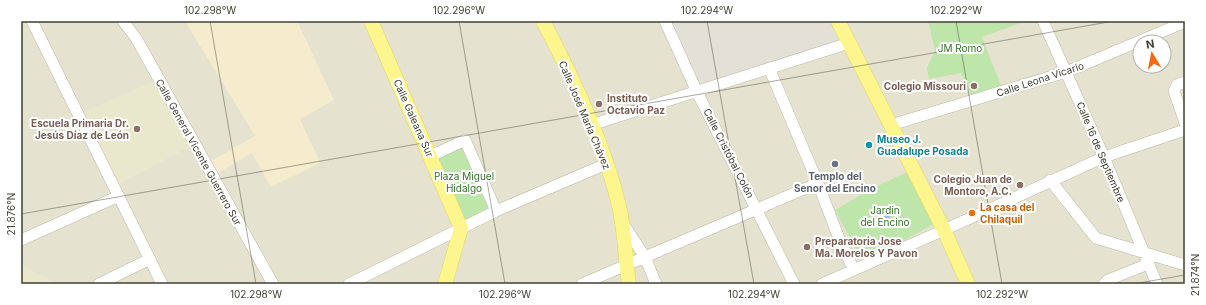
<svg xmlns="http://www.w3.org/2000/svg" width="1206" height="305" viewBox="0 0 1206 305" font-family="Inter,sans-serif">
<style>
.residential{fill:#e5e3d0;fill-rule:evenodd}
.commercial{fill:#f4eccc}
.industrial{fill:#e2e0d7}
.education{fill:#eae8cc}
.green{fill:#bee6aa}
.water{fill:#9dbbee}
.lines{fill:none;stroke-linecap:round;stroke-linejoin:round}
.minor-casing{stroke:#bcb9a5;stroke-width:12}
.major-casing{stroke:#e1d760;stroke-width:15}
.minor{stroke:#fff;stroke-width:11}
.major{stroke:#fdf68f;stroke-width:14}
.ticks{fill:none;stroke:#424033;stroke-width:1;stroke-opacity:0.45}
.education-dot{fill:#8d6e63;stroke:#fff;stroke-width:1.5}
.culture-dot{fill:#0f9aa8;stroke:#fff;stroke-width:1.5}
.worship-dot{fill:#6b7280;stroke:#fff;stroke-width:1.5}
.food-dot{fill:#e8710a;stroke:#fff;stroke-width:1.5}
.labels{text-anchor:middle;stroke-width:4;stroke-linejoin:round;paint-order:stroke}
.park-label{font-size:10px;fill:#337228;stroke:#fff}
.street-label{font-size:10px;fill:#424033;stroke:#fff}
.education-label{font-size:10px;font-weight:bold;fill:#785e54;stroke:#fff;text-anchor:end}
.culture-label{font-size:10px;font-weight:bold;fill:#0d838f;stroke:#fff;text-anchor:start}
.worship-label{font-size:10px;font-weight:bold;fill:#5b616d;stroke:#fff}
.food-label{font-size:10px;font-weight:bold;fill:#c56008;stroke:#fff;text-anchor:start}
.neatline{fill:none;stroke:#424033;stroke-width:1.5}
.ticks-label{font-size:10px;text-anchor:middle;fill:#424033}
</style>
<rect width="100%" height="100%" fill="#f1f0e2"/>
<path class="residential" d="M21 21H1185V284H21ZM1140 42H1164V66H1140Z"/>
<path class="commercial" d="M185 21H297L334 100 300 119 320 163 271 187 252 153 216 174 209 162 255 136Z"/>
<path class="industrial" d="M671 21H833L842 39 701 85Z"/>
<path class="education" d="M156 80 193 145 119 184 82 113Z
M21 265 59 284H21Z"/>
<path class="green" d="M928 21H1026L982 37 1002 88 972 96 961 73 929 79 927 68 935 50Z
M463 143 493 207 465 220 435 157Z
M907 172 934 224 863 262 835 210 871 189Z"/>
<path class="water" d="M880 217a5 5 0 1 1 10 0a5 5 0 1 1-10 0Z"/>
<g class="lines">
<g class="minor-casing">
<path id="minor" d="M32 21 162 284
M123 21 136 38 273 284
M665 21 697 92 794 284
M1043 21 1104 157 1157 284
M769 68 817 181 840 241 854 270
M1185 82 1177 85 1174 91 1185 123
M591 125 849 43
M891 125 1066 72 1185 22
M431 156 465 140 496 211
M1050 180 1096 238 1185 265
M622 222 645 257 656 284
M21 240 119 196
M99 284 150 259
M349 284 496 211 606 164
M582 284 811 186 817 181
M822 284 944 230 1104 157 1185 130
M1104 284 1108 280 1148 264"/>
</g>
<g class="major-casing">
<path id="major" d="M371 21 461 228 445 284
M543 21C572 76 605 145 619 206 625 231 625 258 629 284
M838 21 944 230 968 284"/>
</g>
<use href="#minor" class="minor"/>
<use href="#major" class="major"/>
</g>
<path class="ticks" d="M210 21 256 284M459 21 505 284M707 21 754 284M956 21 1002 284M21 214 1114 21M1133 284 1185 275"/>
<g class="education-dot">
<circle cx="974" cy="86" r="4"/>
<circle cx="599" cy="104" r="4"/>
<circle cx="137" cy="129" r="4"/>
<circle cx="1020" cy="185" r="4"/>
<circle cx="807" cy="247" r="4"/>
</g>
<circle class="culture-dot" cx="869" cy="145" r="4"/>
<circle class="worship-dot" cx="835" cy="164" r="4"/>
<circle class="food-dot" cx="972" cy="213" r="4"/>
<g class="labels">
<g class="park-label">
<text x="960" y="52">JM Romo</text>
<text x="464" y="180">Plaza Miguel<tspan x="464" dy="12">Hidalgo</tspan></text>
<text x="885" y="214">Jardín<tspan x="885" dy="12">del Encino</tspan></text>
</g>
<g class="street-label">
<text transform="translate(1040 79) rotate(-18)" y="4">Calle Leona Vicario</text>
<text transform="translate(585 115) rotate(67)" y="4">Calle José María Chávez</text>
<text transform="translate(414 118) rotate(66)" y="4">Calle Galeana Sur</text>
<text transform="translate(199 152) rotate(61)" y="4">Calle General Vicente Guerrero Sur</text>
<text transform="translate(1101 152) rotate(67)" y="4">Calle 16 de Septiembre</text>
<text transform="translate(729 153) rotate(63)" y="4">Calle Cristóbal Colón</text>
</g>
<g class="education-label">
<text x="966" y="90">Colegio Missouri</text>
<text x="607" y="102" text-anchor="start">Instituto<tspan x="607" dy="12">Octavio Paz</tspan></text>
<text x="129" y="127">Escuela Primaria Dr.<tspan x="129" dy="12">Jesús Díaz de León</tspan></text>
<text x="1012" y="183">Colegio Juan de<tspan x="1012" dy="12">Montoro, A.C.</tspan></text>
<text x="815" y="245" text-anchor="start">Preparatoria Jose<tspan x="815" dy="12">Ma. Morelos Y Pavon</tspan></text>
</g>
<g class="culture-label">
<text x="877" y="143">Museo J.<tspan x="877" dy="12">Guadalupe Posada</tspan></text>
</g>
<g class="worship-label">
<text x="835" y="180">Templo del<tspan x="835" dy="12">Senor del Encino</tspan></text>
</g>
<g class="food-label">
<text x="980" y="211">La casa del<tspan x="980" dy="12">Chilaquil</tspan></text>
</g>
</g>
<rect width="1206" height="305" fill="none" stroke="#ffffff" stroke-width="44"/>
<g transform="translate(1152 54) rotate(350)"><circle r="19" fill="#ffffff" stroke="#b3b3ad"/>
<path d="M0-3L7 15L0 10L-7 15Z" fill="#f76812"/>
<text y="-6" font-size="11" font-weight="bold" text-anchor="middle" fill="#424033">N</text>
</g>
<rect x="22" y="22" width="1162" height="261" class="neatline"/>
<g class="ticks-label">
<text x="210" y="14">102.298°W</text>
<text x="459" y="14">102.296°W</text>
<text x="707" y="14">102.294°W</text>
<text x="956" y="14">102.292°W</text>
<text transform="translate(11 214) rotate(-90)" y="4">21.876°N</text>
<text transform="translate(1195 275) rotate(-90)" y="4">21.874°N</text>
<text x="256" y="298">102.298°W</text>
<text x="505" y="298">102.296°W</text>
<text x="754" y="298">102.294°W</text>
<text x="1002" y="298">102.292°W</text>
</g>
</svg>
